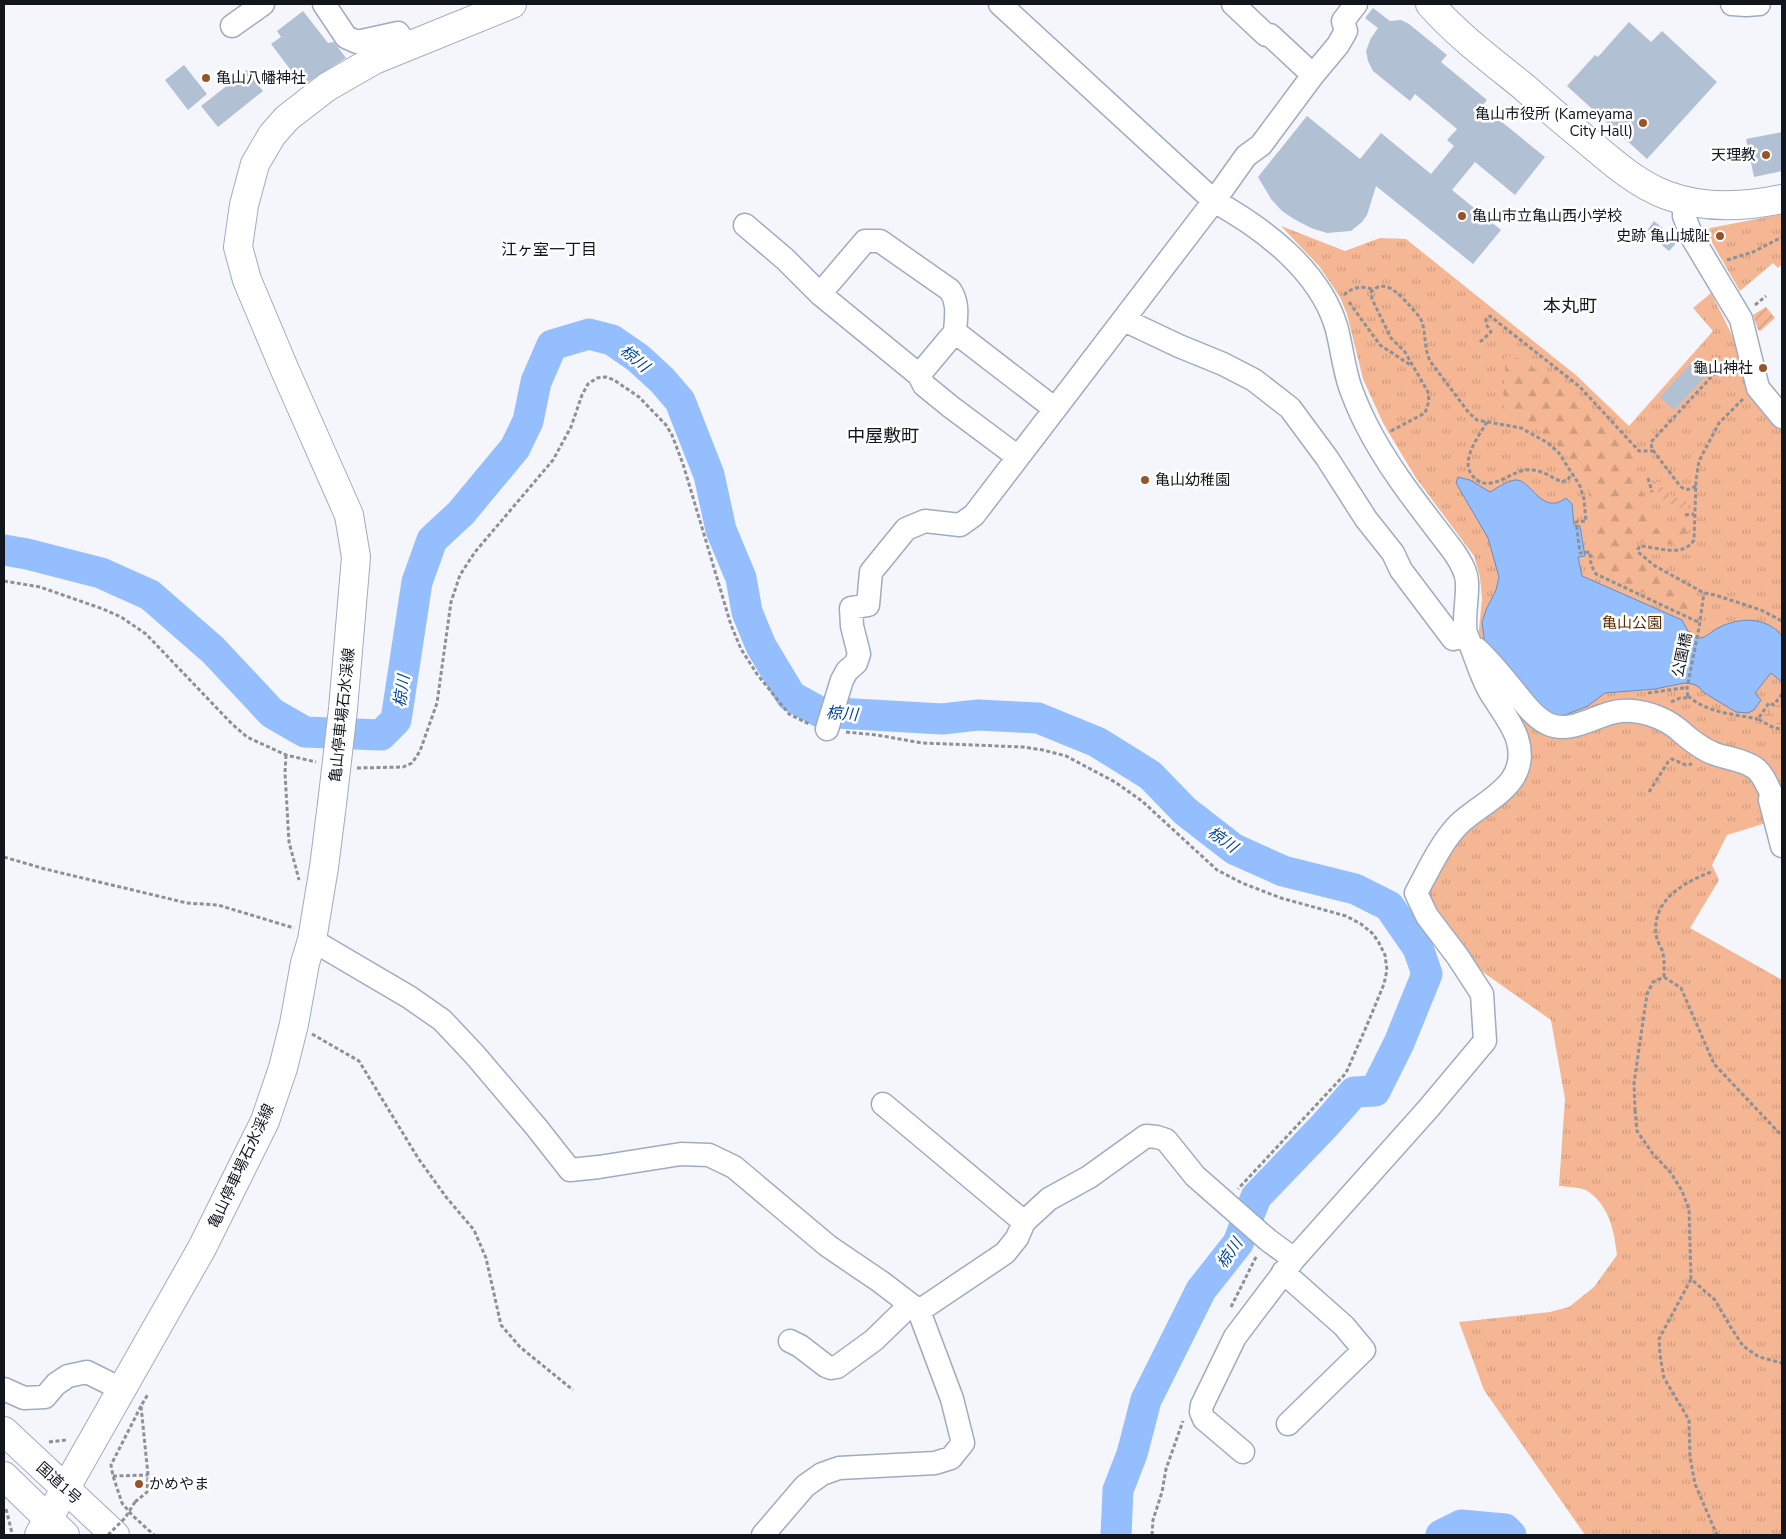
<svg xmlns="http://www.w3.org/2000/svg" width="1786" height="1539" viewBox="0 0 1786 1539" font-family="'Nunito Sans','Noto Sans JP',sans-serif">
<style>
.grass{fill:url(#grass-tufts)}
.forest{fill:url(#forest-firs)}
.wetland{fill:url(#wetland-marsh)}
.garden{fill:url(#garden-furrows)}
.water{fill:#94befd;stroke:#6d8bba}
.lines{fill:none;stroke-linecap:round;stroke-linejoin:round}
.river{stroke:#94befd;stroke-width:31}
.building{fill:#b2c0d4}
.minor-casing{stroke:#9facc0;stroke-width:25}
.major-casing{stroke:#9facc0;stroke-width:30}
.highway-casing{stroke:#9facc0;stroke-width:30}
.path{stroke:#8d9096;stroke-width:3;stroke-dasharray:4 2.5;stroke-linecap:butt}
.minor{stroke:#fff;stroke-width:22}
.major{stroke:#fff;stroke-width:28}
.highway{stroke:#fff;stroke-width:28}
.major-bridge-casing{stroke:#9facc0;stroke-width:30;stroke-linecap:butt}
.path-bridge{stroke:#8d9096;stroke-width:3;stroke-dasharray:4 2.5;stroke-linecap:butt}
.major-bridge{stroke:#fff;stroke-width:28}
.poi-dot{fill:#985328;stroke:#fff;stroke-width:2}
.labels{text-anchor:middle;stroke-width:5;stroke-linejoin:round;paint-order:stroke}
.poi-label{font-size:15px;fill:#11151c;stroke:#fff;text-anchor:start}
.park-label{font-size:15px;fill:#5f2800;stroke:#fff}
.street-label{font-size:15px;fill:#11151c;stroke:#fff}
.neighbourhood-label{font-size:16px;fill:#11151c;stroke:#fff}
.water-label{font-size:16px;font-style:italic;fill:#01469e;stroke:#fff}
.quarter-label{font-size:18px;fill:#11151c;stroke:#fff}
</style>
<defs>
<pattern id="grass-tufts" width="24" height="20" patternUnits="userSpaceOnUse" patternTransform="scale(1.25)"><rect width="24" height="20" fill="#f5b693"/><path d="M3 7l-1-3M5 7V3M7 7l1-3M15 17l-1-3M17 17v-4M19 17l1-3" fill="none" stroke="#d19c7e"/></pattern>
<pattern id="forest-firs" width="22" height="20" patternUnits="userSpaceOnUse" patternTransform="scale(1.25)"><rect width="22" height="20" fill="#f5b693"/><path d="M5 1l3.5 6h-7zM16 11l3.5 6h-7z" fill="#d19c7e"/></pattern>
<pattern id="wetland-marsh" width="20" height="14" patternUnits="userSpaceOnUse" patternTransform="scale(1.25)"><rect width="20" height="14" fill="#f5b693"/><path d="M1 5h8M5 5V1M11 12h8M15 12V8" fill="none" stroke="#d19c7e"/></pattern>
<pattern id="garden-furrows" width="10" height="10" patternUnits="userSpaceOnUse" patternTransform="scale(1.25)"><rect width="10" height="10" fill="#f5b693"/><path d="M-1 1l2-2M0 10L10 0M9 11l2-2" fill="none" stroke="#d19c7e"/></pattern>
</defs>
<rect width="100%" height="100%" fill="#f4f6fb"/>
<path class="grass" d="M1782 214V264L1778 268 1773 263 1740 291 1707 234 1710 228Z
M1281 226 1345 251 1380 238 1406 239 1577 376 1629 426 1713 331 1693 308 1711 293 1733 337 1747 388 1782 430V818L1727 835 1712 865 1719 880 1690 928 1782 980V1535H1585L1484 1390 1459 1322 1550 1312 1569 1307 1594 1287 1617 1255C1614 1232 1610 1207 1589 1192 1583 1187 1567 1187 1559 1186L1565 1099 1551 1020 1470 963 1432 913 1425 891 1445 852 1518 779 1485 668 1479 629 1482 599 1480 577 1474 556 1416 478 1383 423 1363 379 1347 314 1340 297 1319 266Z"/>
<path class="forest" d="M1506 356 1528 360 1533 368 1549 377 1555 374 1573 388 1634 457 1651 527 1653 529 1686 524 1688 525 1689 536 1687 540 1678 545 1637 541 1633 545 1631 552 1648 569 1688 593 1697 612 1696 614 1692 615 1599 571 1596 566 1589 493 1575 467 1555 442 1538 430 1510 417 1505 408 1503 400Z"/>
<path class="wetland" d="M1782 688V731L1772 729 1753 722 1768 700 1772 702Z"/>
<path class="garden" d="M1766 307 1775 318 1760 331 1758 330 1753 315Z
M1656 479C1661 482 1660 485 1664 489 1670 496 1679 499 1688 502L1689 504 1688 507 1685 509C1666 503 1660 500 1654 481Z"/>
<path class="water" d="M1458 477 1470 480 1490 492C1497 488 1507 481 1515 480 1531 478 1541 517 1566 498L1572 504 1574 525 1580 526 1585 556 1578 557 1582 576 1682 620 1691 637C1707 640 1705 635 1718 628 1739 617 1766 616 1782 636V682L1771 673 1755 693 1761 700 1754 710 1748 713 1736 712 1703 692 1699 687 1693 684 1684 683 1655 689 1605 693 1588 706 1557 718 1538 709 1486 653 1482 622 1486 610 1496 590 1499 577 1488 538 1456 483Z"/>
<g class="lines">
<path class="river" d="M4 550 27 554 101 573 150 595 213 650 272 713 305 732 381 735 396 720 417 582 432 540 461 513 515 448 528 421 536 382 552 345 589 334 612 340 638 358 662 380 680 401 709 475 721 530 741 578 747 612 761 646 791 696 820 712 942 719 978 715 1038 718 1097 742 1150 775 1185 811 1234 849 1283 871 1355 889 1389 906 1418 948 1427 974 1399 1043 1375 1091 1354 1092 1325 1125 1256 1197 1238 1243 1201 1290 1146 1400 1132 1454 1118 1490 1116 1535
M1441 1535 1461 1525 1505 1529 1511 1535"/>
</g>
<path class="building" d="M1373 8 1390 21 1401 20 1409 24 1447 55 1441 62 1487 100 1482 106 1545 157 1515 195 1475 162 1452 190 1501 230 1473 264 1376 186 1367 215 1362 222 1351 231 1327 233 1311 228 1294 219 1282 211 1271 199 1258 177 1307 116 1360 159 1381 133 1431 174 1454 146 1447 140 1457 129 1415 94 1410 101 1373 71 1368 61 1366 51 1371 38 1378 28 1365 18Z
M303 11 328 43 334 42 346 58 308 82 302 73 296 77 271 44 281 37 277 31Z
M1629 22 1651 42 1662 31 1717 82 1647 159 1567 86 1595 55 1598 57Z
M184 65 207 94 188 110 165 80Z
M247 70 263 91 218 127 201 106Z
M1782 132V171L1754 177 1746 139Z
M1654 221 1678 241 1669 251 1646 232Z
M1698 356 1713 369 1674 410 1660 397Z"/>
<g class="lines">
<g class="minor-casing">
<path id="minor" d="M324 4 346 37 357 42 398 33 408 46
M1000 4 1214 201C1263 228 1319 270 1336 326 1342 347 1344 373 1352 392 1356 403 1361 414 1366 424 1389 470 1423 511 1454 552 1460 561 1467 572 1467 583 1468 597 1462 625 1467 636 1475 654 1480 675 1490 692 1499 707 1511 721 1517 738 1532 786 1483 800 1458 825 1440 844 1428 871 1416 893L1427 916 1458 957 1482 994 1485 1041 1428 1109 1294 1259 1235 1337 1202 1405 1201 1412 1204 1419 1243 1452
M1233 4 1266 35H1270L1313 75
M1732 4 1746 5 1759 4
M232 26 263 4
M1684 201V216L1693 239 1741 319 1758 388 1782 417
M745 225 785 259 820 294 919 375 924 385 951 407 1018 457
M820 294 865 241H880L950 290C959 303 956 317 955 332L1055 409
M1124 320 1179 346 1223 364 1254 380 1290 408 1327 458 1366 519 1393 553 1401 570 1453 639 1466 634
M919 375 955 332
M1477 649C1491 662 1503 677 1515 692 1524 703 1534 717 1548 724 1572 735 1597 713 1621 711 1640 709 1663 717 1678 729 1689 739 1701 749 1715 754 1729 759 1742 759 1755 768 1763 774 1767 785 1771 793L1770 800 1782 846
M827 729 842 680 847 671 856 663 859 654 852 626 851 608 868 605 871 572 906 529 925 521 960 525 974 515 1214 201 1246 156 1261 145 1313 75 1338 45 1346 31 1343 21 1356 4
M312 940 409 997 442 1020 475 1055 537 1128 570 1170 599 1167 681 1154 709 1155 734 1167 828 1246 881 1282 919 1311 952 1399 963 1443 951 1458 935 1463 839 1468 822 1474 805 1486 763 1535
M883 1104 1024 1222
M1283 1272 1344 1326 1364 1350 1288 1424
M919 1311 1005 1253 1017 1238 1024 1222 1049 1199 1089 1177 1146 1136 1157 1137 1166 1140 1195 1176 1268 1240 1294 1259
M790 1341 800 1346 826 1366 831 1368 837 1367 874 1340 910 1305
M4 1389 24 1398 45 1397 56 1384 68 1376 87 1372 121 1389"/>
</g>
<g class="major-casing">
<path id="major" d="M1430 4C1457 35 1492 61 1524 87 1544 105 1564 122 1585 139 1610 160 1635 183 1666 195 1703 209 1744 207 1782 199
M343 709 356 557 349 515 284 368 247 280 238 247 244 205 255 164 272 135 287 118 327 87 374 60 512 4
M39 1535 202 1248 265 1121 283 1068 294 1024 305 963 312 940 324 867 332 804"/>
</g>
<g class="highway-casing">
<path id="highway" d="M4 1431 115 1535
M4 1476 65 1535"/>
</g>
<path class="path" d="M1727 260 1753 252 1782 237
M1344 295C1352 287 1363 285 1373 290
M1349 302 1380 345 1412 366
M1755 305 1766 296
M1480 342 1491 332 1486 324V319L1490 316 1580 387 1639 451H1654
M1743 399 1719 423 1699 461 1696 480 1694 540C1683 558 1657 547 1640 546L1638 549V552L1655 566 1704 593 1715 595 1761 610 1782 621
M1487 422C1479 436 1460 460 1472 475 1490 498 1513 466 1533 470 1543 471 1553 478 1562 482L1568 479 1572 474
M1391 431 1425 413 1429 401 1428 392 1405 352 1391 338 1372 299 1371 292C1385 277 1400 295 1410 306 1414 311 1420 316 1422 322 1426 335 1424 348 1430 361L1469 413 1477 420 1521 428 1548 443 1559 453 1580 486 1584 499 1586 521 1576 522 1580 553 1590 552 1591 565 1596 574 1700 623
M1648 478 1652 492
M1696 486C1689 490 1686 491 1680 486L1652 449 1651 442 1714 374
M1685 515 1694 514
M4 581 40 587 103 609 121 617 146 634 232 724 247 737 286 755 316 762
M1648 693 1683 688 1686 689
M1782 694 1774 705 1769 703 1758 719 1774 728 1782 729
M1688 696C1707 713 1734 714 1758 719
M1671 702 1680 698H1688L1687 688 1699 628 1704 593
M846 732 877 735 922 743 1023 747 1043 750 1066 756 1115 782 1142 801 1217 870 1242 883 1281 898 1346 916 1361 924 1372 933 1378 941 1385 955 1387 970 1384 984 1367 1025 1346 1073 1238 1189
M286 755 285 773 289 842 299 880
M357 768 403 767 412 763 420 751 437 703 451 602 460 575 475 552 553 460 571 427 582 395 588 384 597 378 606 377 614 380 639 397 666 425 672 435 683 464 731 625 741 649 757 674 789 714 809 724
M1649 792 1668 762 1672 759 1686 765 1692 764
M4 857 45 869 187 903 218 905 294 928
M1664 977 1681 988 1714 1064 1782 1136
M1664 977C1664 968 1665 959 1662 950 1660 946 1658 942 1657 939 1649 902 1682 883 1711 872
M312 1034 359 1061 418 1158 446 1197 474 1230 486 1258 501 1325 520 1347 573 1390
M1635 1110 1637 1131 1653 1154 1671 1173 1682 1191 1689 1209 1691 1279 1715 1300 1730 1326 1743 1346 1759 1357 1782 1363
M1635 1111 1634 1083 1647 994 1653 982 1664 977
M1691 1279 1659 1339 1660 1355 1664 1378 1689 1420 1690 1457 1695 1484 1717 1535
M1231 1307 1257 1255
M141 1406 111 1465 113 1476 122 1503 132 1515 154 1535
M49 1442 67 1440
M113 1476 148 1475
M135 1502 147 1492 148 1475 141 1406 148 1394
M6 1509 12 1533
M1152 1535 1153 1520 1162 1492 1166 1469 1183 1421"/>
<use href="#minor" class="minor"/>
<use href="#major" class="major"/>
<use href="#highway" class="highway"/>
<g class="major-bridge-casing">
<path id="major-bridge" d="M332 804 343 709"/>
</g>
<path class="path-bridge" d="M108 1535 125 1518 135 1502"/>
<use href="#major-bridge" class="major-bridge"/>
</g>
<g class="poi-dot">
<circle cx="206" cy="78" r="5"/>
<circle cx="1643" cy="123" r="5"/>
<circle cx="1766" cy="155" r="5"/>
<circle cx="1462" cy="216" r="5"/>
<circle cx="1720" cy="236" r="5"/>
<circle cx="1763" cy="368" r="5"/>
<circle cx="1145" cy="480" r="5"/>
<circle cx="139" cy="1484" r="5"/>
</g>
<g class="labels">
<g class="poi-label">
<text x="216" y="83">亀山八幡神社</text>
<text x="1633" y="119" text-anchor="end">亀山市役所 (Kameyama<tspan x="1633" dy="17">City Hall)</tspan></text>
<text x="1756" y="160" text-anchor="end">天理教</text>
<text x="1472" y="221">亀山市立亀山西小学校</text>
<text x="1710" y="241" text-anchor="end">史跡 亀山城阯</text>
<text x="1753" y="373" text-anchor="end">龜山神社</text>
<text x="1155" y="485">亀山幼稚園</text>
<text x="149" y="1489">かめやま</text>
</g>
<g class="park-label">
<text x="1632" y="628">亀山公園</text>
</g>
<g class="street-label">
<text transform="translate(1682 655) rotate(-78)" y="5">公園橋</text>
<text transform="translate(342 715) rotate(-84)" y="5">亀山停車場石水渓線</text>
<text transform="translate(241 1166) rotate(-65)" y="5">亀山停車場石水渓線</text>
<text transform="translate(59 1483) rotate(42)" y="5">国道1号</text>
</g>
<g class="neighbourhood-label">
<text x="549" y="255">江ヶ室一丁目</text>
</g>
<g class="water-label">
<text transform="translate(635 358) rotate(40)" y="6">椋川</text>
<text transform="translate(401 691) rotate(-82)" y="6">椋川</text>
<text transform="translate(842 713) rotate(4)" y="6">椋川</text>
<text transform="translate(1223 839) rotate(35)" y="6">椋川</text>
<text transform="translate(1229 1253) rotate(-56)" y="6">椋川</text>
</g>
<g class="quarter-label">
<text x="1570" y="312">本丸町</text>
<text x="883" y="442">中屋敷町</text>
</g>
</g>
<rect width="1786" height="1539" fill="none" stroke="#11151c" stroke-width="10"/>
</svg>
